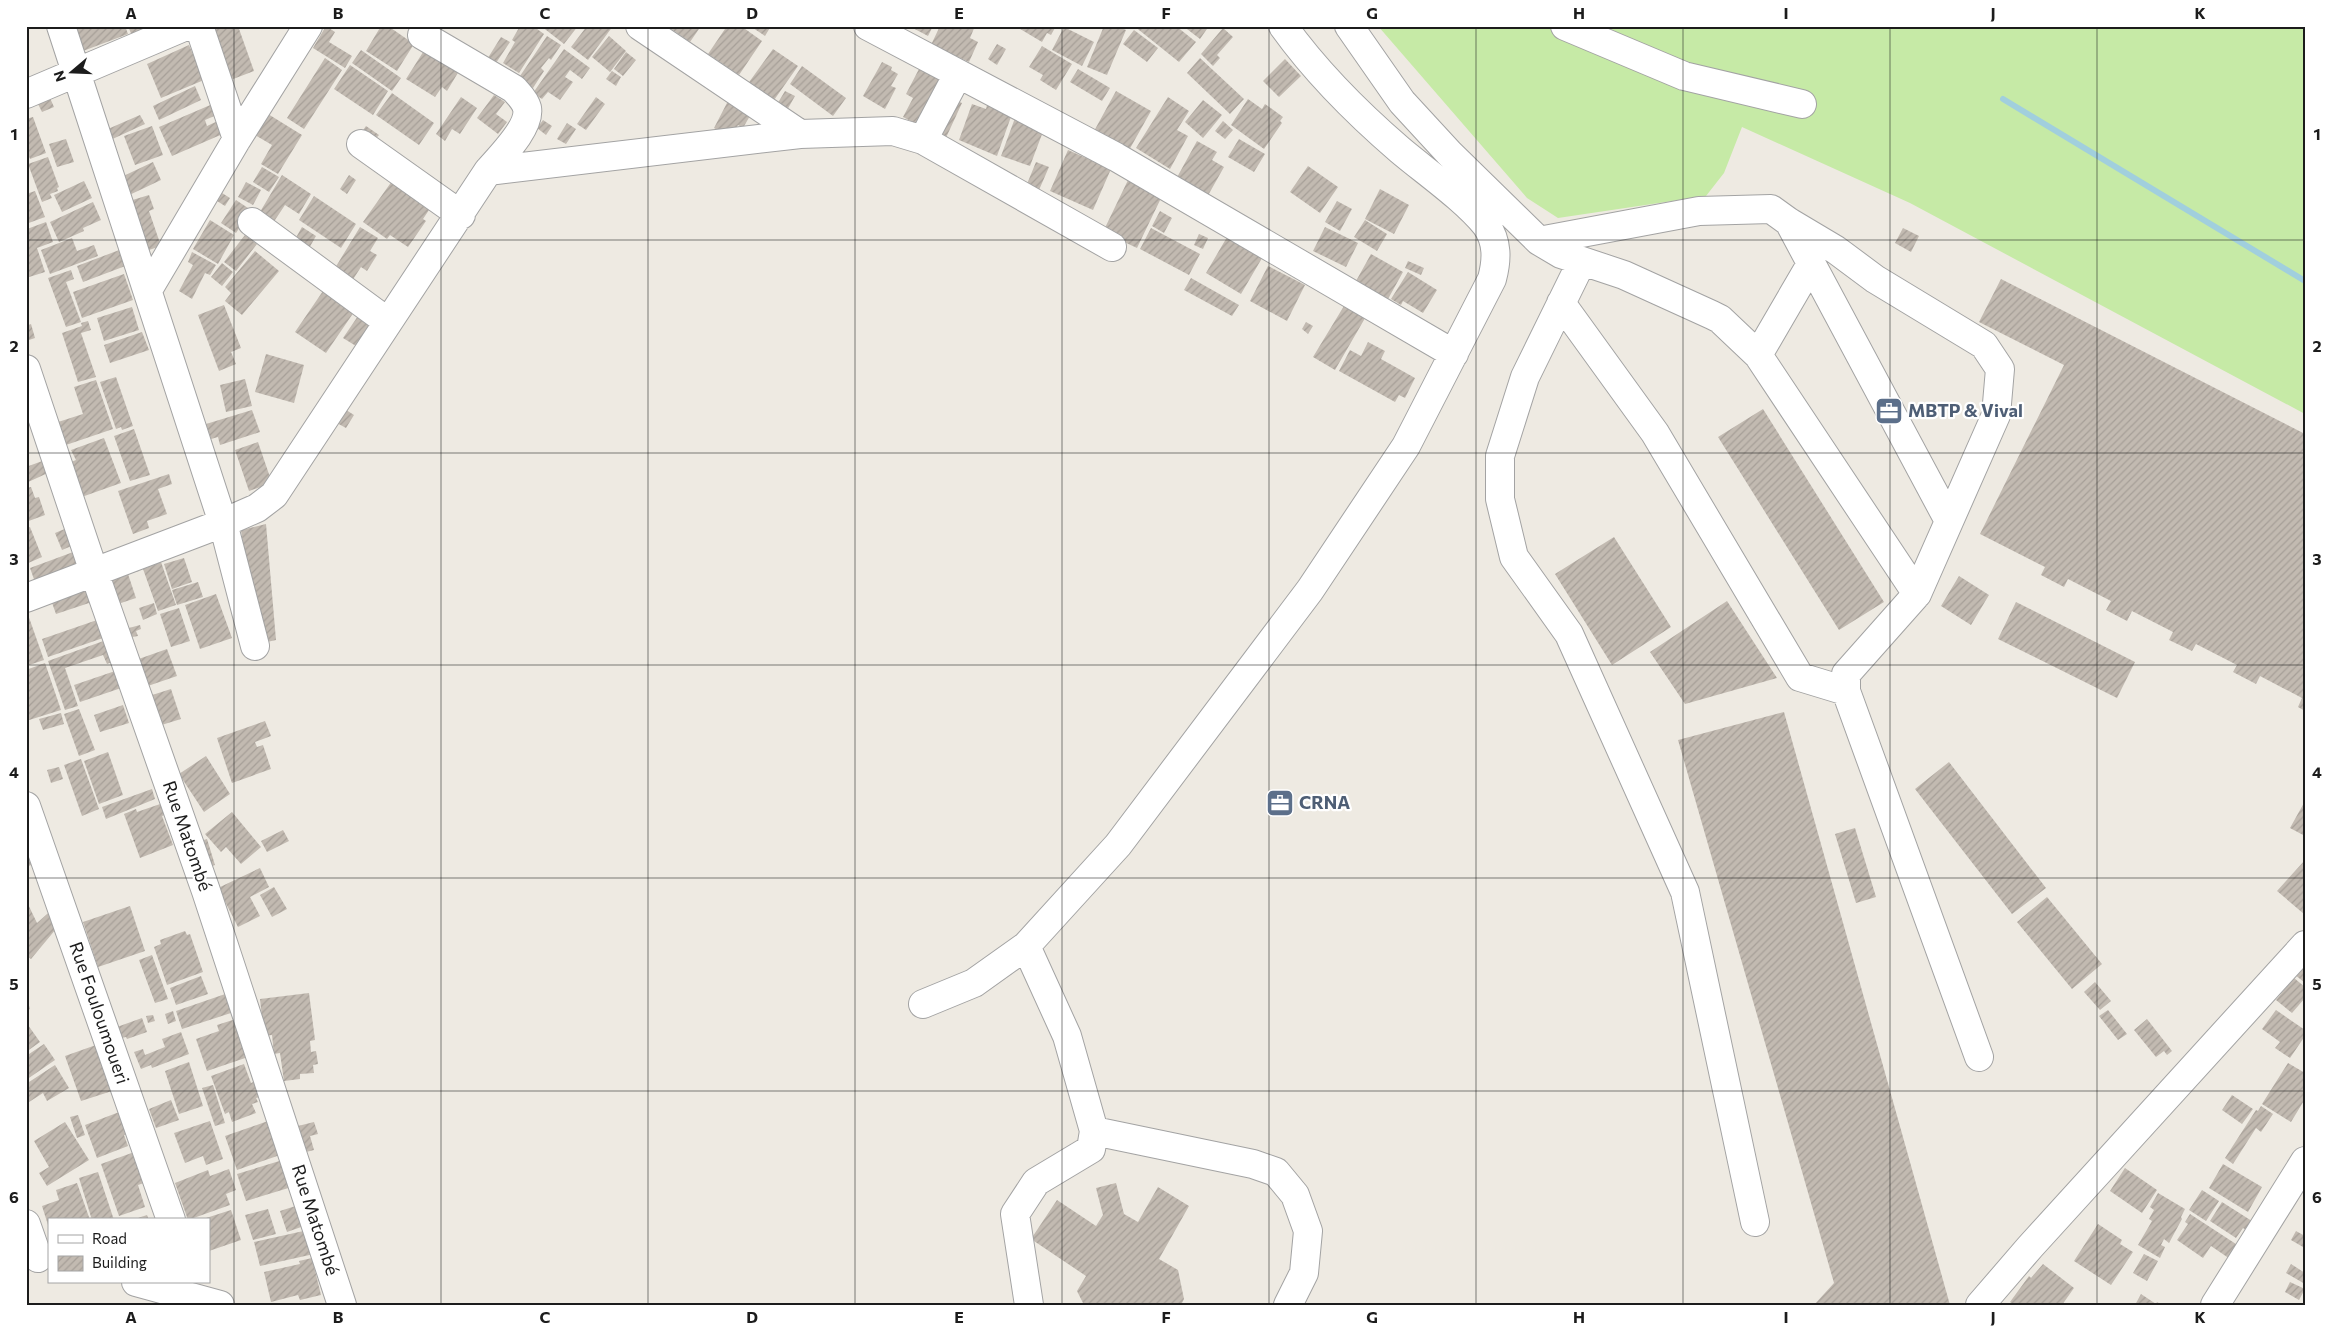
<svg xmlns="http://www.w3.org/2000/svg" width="2331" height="1331" viewBox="0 0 2331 1331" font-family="Commissioner,sans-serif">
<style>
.grass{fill:#c6eaa6}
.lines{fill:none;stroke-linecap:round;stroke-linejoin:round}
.stream{stroke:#a1cfdd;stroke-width:6}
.building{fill:url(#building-hatch)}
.minor-casing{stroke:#a3a3a3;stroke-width:30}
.minor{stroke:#fff;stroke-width:28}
.grid{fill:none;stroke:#1c1c1c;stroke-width:1;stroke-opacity:0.55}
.labels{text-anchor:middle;stroke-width:4.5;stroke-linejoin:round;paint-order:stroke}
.service-label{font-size:18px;font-weight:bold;fill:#4e5e75;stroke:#fff;text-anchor:start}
.street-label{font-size:18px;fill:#1c1c1c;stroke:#fff}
.neatline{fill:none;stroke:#1c1c1c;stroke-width:2}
.grid-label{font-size:16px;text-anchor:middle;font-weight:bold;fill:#1c1c1c}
</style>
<defs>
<pattern id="building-hatch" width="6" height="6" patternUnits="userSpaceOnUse" patternTransform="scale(1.25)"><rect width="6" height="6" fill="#c2bab1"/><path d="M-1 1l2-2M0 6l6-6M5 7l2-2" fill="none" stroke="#a69f98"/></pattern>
</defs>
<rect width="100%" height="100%" fill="#eeeae2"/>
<path class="grass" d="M1378 26H2301L2305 32V414L1910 203 1742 127 1724 173 1706 196 1558 218 1527 198Z"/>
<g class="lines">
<path class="stream" d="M2003 99 2305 281"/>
</g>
<path class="building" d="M125 26 128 34 83 51 75 27Z
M128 26H159L132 36Z
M208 26H238L254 71 228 81Z
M326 26 335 32 329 42 352 56 345 68 313 48Z
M381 26H388L414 44 397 71 366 51Z
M520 26H533L544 34 519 73 503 63 515 42 512 40Z
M541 26H578L564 44Z
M587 26H613L588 60 571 47Z
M667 26H701L690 42Z
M727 26H741L762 41 739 75 708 54Z
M750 26H771L765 36Z
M909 26H933L928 36Z
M940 26H975L970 38 978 42 969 62 931 45Z
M1015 26H1056L1051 35 1047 33 1042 42Z
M1104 26H1116L1126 30 1107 75 1087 67Z
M1134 26H1176L1196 42 1179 62Z
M1183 26H1209L1200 39Z
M1064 27 1094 42 1082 66 1052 50Z
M1223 28 1233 37 1217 55 1220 58 1213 66 1201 54Z
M1134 30 1158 48 1147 62 1123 44Z
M547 36 561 45 551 60 549 58 541 68 544 71 533 88 518 79Z
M609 36 626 51 610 72 592 57Z
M501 37 510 42 494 66 486 61Z
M997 44 1006 49 997 65 988 59Z
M189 45 204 80 161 98 147 64Z
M1042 46 1072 64 1056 90 1040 80 1043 75 1029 67Z
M425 49 459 71 447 91 442 87 435 97 406 79Z
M564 49 590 68 582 79 570 70 565 77 573 82 560 100 548 92 542 99 533 93Z
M773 49 798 66 772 103 747 85Z
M361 50 401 78 392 91 352 63Z
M626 52 636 60 623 76 614 69Z
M325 58 342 70 304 129 287 118Z
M1200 58 1244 99 1230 114 1187 73Z
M1285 59 1301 76 1279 97 1263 81Z
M882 62 892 67 891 70 898 74 891 86 896 88 885 109 863 96Z
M350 65 388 91 373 115 334 89Z
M802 66 846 98 833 116 790 84Z
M919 69 941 80 918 125 903 117 913 98 906 94Z
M1078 69 1110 88 1102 101 1070 82Z
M612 71 621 77 616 86 606 79Z
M195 86 201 100 159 120 153 106Z
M785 91 795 96 786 112 776 106Z
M1116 91 1151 111 1128 152 1093 133Z
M392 93 434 123 419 145 376 115Z
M494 95 505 102 496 114 507 122 498 134 477 118Z
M461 97 477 108 460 134 452 129 445 141 436 134Z
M596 97 605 104 586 130 577 124Z
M1168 97 1189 111 1177 130 1188 136 1170 169 1136 148Z
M50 98 54 107 42 112 38 104Z
M951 98 962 103 944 142 933 137Z
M1248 99 1262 109 1265 104 1283 117 1280 121 1282 123 1264 149 1231 125Z
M1203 100 1222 115 1203 138 1185 122Z
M728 101 751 114 743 128 738 125 733 134 722 133 714 128Z
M215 103 219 114 205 120 207 126 220 120 225 133 172 156 159 127Z
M972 104 986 109 987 105 1012 114 997 156 959 140Z
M268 114 302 135 278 174 261 164 272 145 255 135Z
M140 115 145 124 106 142 101 132Z
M33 117 46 153 30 159 26 149V119Z
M1015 118 1044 129 1030 166 1001 156Z
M543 120 552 126 546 135 537 128Z
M1223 121 1233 130 1225 139 1215 131Z
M567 123 576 129 566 144 557 139Z
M152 126 163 155 135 165 124 136Z
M366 126 379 135 371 144 359 136Z
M66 139 74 162 57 167 49 144Z
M1239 139 1265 154 1254 172 1228 157Z
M1197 141 1217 152 1212 160 1224 167 1206 199 1175 181Z
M1068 150 1111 169 1093 210 1050 191Z
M48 157 59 187 57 188 58 191 50 194 52 198 42 202 28 164Z
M153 162 161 180 123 198 115 180Z
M1036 162 1049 167 1039 190 1027 184Z
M1308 166 1338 187 1320 213 1290 192Z
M262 167 279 177 269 192 253 182Z
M282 175 311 194 299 214 285 205 271 226 257 217Z
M349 175 356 180 347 194 340 189Z
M1129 178 1163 194 1137 248 1103 232Z
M84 181 92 198 62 212 54 195Z
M392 181 418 199 416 201 429 210 423 219 426 221 408 247 390 235 387 239 363 222Z
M246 182 261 190 253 205 238 197Z
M1380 189 1409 205 1394 234 1365 219Z
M35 191 45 217 26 224V194Z
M222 193 230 198 225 206 217 201Z
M149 195 154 209 149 211 161 246 143 252 126 202Z
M314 196 356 224 341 248 299 220Z
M236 200 251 210 236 233 221 223Z
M1337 201 1352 209 1340 231 1325 222Z
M93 202 101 220 83 228 84 231 59 242 50 222Z
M1160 211 1172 218 1164 233 1152 226Z
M210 220 234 235 218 264 193 249Z
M1365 220 1387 234 1377 251 1354 237Z
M46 222 53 242 37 248 45 272 26 278 27 229Z
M302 227 316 236 308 250 294 241Z
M360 227 378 238 370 251 377 255 367 271 361 267 350 284 332 273Z
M1325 227 1358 243 1346 267 1313 251Z
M1151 228 1200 254 1189 275 1140 249Z
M1903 228 1919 236 1911 252 1895 243Z
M1230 232 1265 253 1241 294 1206 273Z
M1199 234 1208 238 1203 249 1194 245Z
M245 235 257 244 236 271 224 262Z
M72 238 77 251 94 245 98 256 50 274 41 250Z
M122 249 128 265 83 282 77 266Z
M255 251 279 271 242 315 225 301 231 293 225 287Z
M192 252 216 265 210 275 205 273 192 299 179 291 193 265 188 262Z
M1371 254 1403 272 1388 299 1356 281Z
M1408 261 1424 268 1421 275 1405 268Z
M222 263 233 272 222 286 211 277Z
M1268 266 1305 285 1287 321 1250 301Z
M71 270 74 279 66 282 81 322 66 327 48 278Z
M1408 272 1437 290 1423 313 1403 301 1401 305 1391 299Z
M124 274 133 300 82 318 73 292Z
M1191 278 1239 305 1232 316 1184 290Z
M2001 279 2305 434V711L2298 707 2302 698 2260 676 2256 684 2233 672 2237 665 2196 644 2192 651 2169 640 2173 632 2132 611 2127 621 2106 610 2111 601 2068 579 2064 587 2041 575 2045 567 1980 534 2064 365 1979 322Z
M323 291 354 312 326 353 295 332Z
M1347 301 1368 313 1335 370 1313 357Z
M224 305 241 348 231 352 236 364 219 371 198 315Z
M132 307 139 330 104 341 97 318Z
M358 316 370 324 356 346 343 338Z
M88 321 91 330 81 333 96 377 78 382 62 333 82 326 81 323Z
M1306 322 1313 326 1308 334 1302 329Z
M31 324 35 338 26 341V326Z
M142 332 149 350 110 363 104 345Z
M1368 342 1385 351 1381 359 1415 378 1405 398 1399 395 1395 402 1339 371 1350 350 1361 356Z
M266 354 304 365 294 403 255 392Z
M116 377 133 426 122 430 121 427 116 429 100 382Z
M245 379 252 406 226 412 220 385Z
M96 380 113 429 63 446 55 423 83 414 74 387Z
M343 408 354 415 346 428 335 422Z
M1763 409 1884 602 1839 630 1718 437Z
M252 410 260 432 220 445 218 437 211 439 206 424Z
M134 429 150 475 130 481 114 436Z
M104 438 121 483 76 499 64 465 76 460 71 450Z
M258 442 272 483 249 491 235 450Z
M45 460 50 472 26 483V467Z
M169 474 172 484 158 489 167 514 147 521 149 528 133 534 118 491Z
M31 487 35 498 39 497 45 515 26 522V488Z
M266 524 276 640 258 644 241 530Z
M30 527 42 557 26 564V528Z
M67 528 74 545 62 550 55 533Z
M1614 537 1671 627 1612 665 1555 574Z
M76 551 82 569 36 585 30 568Z
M184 558 192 582 172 589 164 564Z
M161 562 176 605 158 611 143 569Z
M138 567 139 571 128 574 136 598 112 606 103 578Z
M1959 576 1989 595 1971 625 1941 606Z
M198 582 203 597 177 605 172 590Z
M88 588 92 602 56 614 51 600Z
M216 594 232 638 200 649 185 605Z
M1727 601 1777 678 1685 704 1650 652Z
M2016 602 2135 662 2117 698 1998 639Z
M154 603 157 614 143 620 139 608Z
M179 608 190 641 171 647 160 614Z
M26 609 44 660 26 666Z
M100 619 106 637 48 657 42 639Z
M140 625 141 629 136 631 138 636 132 637 129 628Z
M109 639 116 660 107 664 103 655 65 668 78 706 65 710 48 661Z
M167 649 177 676 142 688 133 661Z
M45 663 61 710 26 721V670Z
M121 669 127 686 80 702 74 685Z
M171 689 181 719 155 727 146 697Z
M123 705 129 723 100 732 94 715Z
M79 709 95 750 79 756 64 714Z
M1784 712 1950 1305H1814L1834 1283 1678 740Z
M61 713 64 724 43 730 39 719Z
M265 721 271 736 255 742 257 747 263 745 271 769 232 783 217 738Z
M108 752 123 795 99 804 84 761Z
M206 756 230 794 204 812 179 774Z
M81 759 99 809 82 816 64 765Z
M1949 762 2046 888 2012 914 1915 789Z
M59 767 63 779 51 783 47 770Z
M152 789 155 799 106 819 102 807Z
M2305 801V836L2290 828Z
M166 802 170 813 162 816 173 845 140 858 124 814 136 809 137 812Z
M232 812 261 847 241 864 226 847 221 852 205 834Z
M1855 828 1876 897 1856 903 1835 834Z
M283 830 289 841 267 852 261 841Z
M207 839 215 865 206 868 197 842Z
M26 847 39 862 26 867Z
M2305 860V913L2304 914 2277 891Z
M260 868 269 887 250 897 260 916 238 927 218 888Z
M274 887 287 909 272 917 260 895Z
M2047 897 2102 964 2072 989 2017 922Z
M26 900 37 923 55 907 61 923 31 959 26 956V939L29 936 26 931Z
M130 906 145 951 98 967 83 922Z
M185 931 187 935 190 934 203 972 167 985 154 947 161 944 160 940Z
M152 955 168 999 155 1003 139 960Z
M2305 961V983L2294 974Z
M201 976 208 994 176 1005 170 988Z
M2294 978 2305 987V998L2292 1013 2276 1000Z
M2095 982 2111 1001 2100 1010 2084 992Z
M231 992 237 1011 182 1029 176 1011Z
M309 993 315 1040 310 1041 311 1052 316 1051 318 1064 313 1065 314 1073 300 1074V1079L284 1081 280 1053 274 1054 272 1035 264 1036 260 999Z
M26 996 30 1009 26 1011Z
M2108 1010 2127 1034 2118 1040 2099 1016Z
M2276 1010 2305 1030V1036L2290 1058 2275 1048 2280 1042 2262 1029Z
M173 1011 176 1021 168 1024 165 1014Z
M153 1015 155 1021 148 1023 146 1016Z
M142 1018 147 1032 127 1039 126 1037 121 1038 117 1027Z
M239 1018 251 1056 207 1071 196 1039 219 1031 217 1025Z
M2147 1019 2172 1051 2167 1055 2164 1051 2156 1057 2134 1030Z
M28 1025 40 1042 26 1052V1026Z
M181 1032 189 1054 152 1068 151 1065 141 1069 134 1052 143 1049 145 1055 165 1047 162 1039Z
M44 1044 55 1060 26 1080V1056Z
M96 1045 112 1091 81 1101 65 1056Z
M189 1062 203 1106 179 1114 165 1071Z
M2288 1063 2305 1073V1099L2291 1122 2262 1104Z
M244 1064 251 1083 258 1080 264 1096 256 1098 258 1102 252 1104 256 1113 232 1122 229 1112 225 1114 211 1076Z
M55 1065 69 1088 47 1101 43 1093 26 1104V1084Z
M213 1085 225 1123 215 1126 202 1088Z
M2232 1095 2253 1109 2242 1124 2222 1110Z
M171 1100 179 1120 156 1128 149 1109Z
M2261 1106 2273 1114 2261 1132 2256 1128 2233 1164 2225 1158 2256 1110 2258 1111Z
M122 1111 130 1133 124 1135 128 1146 97 1158 85 1125Z
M78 1115 85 1135 77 1138 70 1117Z
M210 1121 223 1159 206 1165 203 1156 185 1163 174 1133Z
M268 1121 280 1155 237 1170 225 1136Z
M65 1122 89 1160 47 1186 39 1173 49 1167 34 1141Z
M314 1122 318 1134 310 1136 314 1150 302 1153 294 1127Z
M140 1150 141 1176 144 1183 138 1185 145 1207 119 1216 101 1164Z
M286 1159 295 1186 246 1201 237 1174Z
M2223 1164 2262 1187 2248 1212 2209 1188Z
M2125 1168 2157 1190 2142 1213 2110 1191Z
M229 1169 236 1190 226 1194 230 1205 188 1220 175 1183 208 1170 210 1176Z
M98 1172 114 1220H92L79 1178Z
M77 1183 90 1220H49L48 1225 42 1206 59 1200 56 1190Z
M1116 1183 1124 1214 1138 1222 1158 1187 1189 1206 1159 1259 1178 1270 1184 1299 1181 1305H1084L1077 1291 1086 1276 1031 1239 1057 1200 1096 1226 1103 1215 1096 1188Z
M2202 1190 2219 1201 2206 1221 2189 1210Z
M2158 1193 2185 1209 2181 1217 2182 1219 2169 1243 2164 1239 2161 1245 2165 1247 2160 1258 2138 1245 2152 1221 2149 1219 2154 1210 2150 1207Z
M2222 1202 2255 1223 2249 1232 2243 1228 2236 1238 2210 1221Z
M305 1203 304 1226 287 1232 280 1211Z
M268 1209 276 1234 253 1240 245 1215Z
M231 1210 241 1240 209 1251V1220L203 1219Z
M2190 1214 2239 1246 2230 1259 2211 1246 2203 1258 2177 1240 2188 1224 2185 1222Z
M147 1215 149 1220H135V1219Z
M2098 1224 2122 1240 2120 1244 2133 1252 2111 1285 2074 1261Z
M308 1230 314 1254 260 1266 254 1242Z
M2296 1231 2305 1236 2303 1247 2291 1240Z
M2144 1254 2158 1261 2147 1281 2133 1273Z
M312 1258 321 1295 300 1300 298 1295 271 1302 264 1272 300 1264 299 1261Z
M2043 1264 2074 1288 2062 1305H2014L2010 1302 2029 1276 2031 1278Z
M2291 1264 2305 1273V1284L2286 1273Z
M2290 1282 2305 1289 2299 1300 2285 1292Z
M2141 1294 2156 1304 2157 1302 2162 1305H2135Z"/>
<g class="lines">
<g class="minor-casing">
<path id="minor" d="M61 26 223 523 255 646
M199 26 237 139
M640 26 800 134
M868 26 1116 157 1454 354
M1349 26 1402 102 1449 153 1539 241 1561 254 1624 275 1712 315 1720 319 1758 355 1917 594
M1565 26 1684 76 1802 104
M422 35 514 89C519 95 525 100 527 108 531 127 500 157 488 171
M26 94 186 26
M923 140 958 74
M361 144 461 215
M252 222 388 322
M1789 222 1949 521
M1539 241 1699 211 1771 209 1789 222 1836 250 1875 279 1984 345 2000 369 1996 415 1917 594 1846 674V691L1979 1057
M1582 261 1525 377 1500 456V499L1514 557 1569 634 1685 892 1755 1222
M148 290 237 139 308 26
M1561 303 1655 433 1800 677 1846 691
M1758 355 1811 264
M26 369 94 572 206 891 342 1305
M26 598 223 523 257 508 274 495 488 171 800 134 893 131 923 140 1112 247
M26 806 171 1220
M1026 946 1067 1036 1094 1131 1091 1149 1036 1182 1015 1214 1029 1305
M923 1004 974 983 1026 946 1118 845 1310 590 1406 446 1492 279C1497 260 1498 242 1486 225 1465 199 1426 172 1400 150 1357 113 1316 72 1283 26
M1094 1131 1253 1164 1276 1172 1295 1195 1308 1231 1304 1273 1288 1305
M26 1224 38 1258
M136 1282 220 1305
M1980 1305 2030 1247 2305 945
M2215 1305 2305 1161"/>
</g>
<use href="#minor" class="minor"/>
</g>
<path class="grid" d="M234 26V1305M441 26V1305M648 26V1305M855 26V1305M1062 26V1305M1269 26V1305M1476 26V1305M1683 26V1305M1890 26V1305M2097 26V1305M26 240H2305M26 453H2305M26 665H2305M26 878H2305M26 1091H2305"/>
<defs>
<g id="office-square" transform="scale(1.4375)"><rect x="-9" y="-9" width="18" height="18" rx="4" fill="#5c6f8a" stroke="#fff"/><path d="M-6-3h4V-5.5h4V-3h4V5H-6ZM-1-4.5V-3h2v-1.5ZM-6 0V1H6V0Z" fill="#fff"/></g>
</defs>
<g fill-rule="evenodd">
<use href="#office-square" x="1889" y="411"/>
<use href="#office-square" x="1280" y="803"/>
</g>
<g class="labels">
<g class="service-label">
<text x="1908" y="417">MBTP &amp; Vival</text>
<text x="1299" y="809">CRNA</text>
</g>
<g class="street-label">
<text transform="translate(187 836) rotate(71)" y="6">Rue Matombé</text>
<text transform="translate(99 1013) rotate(71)" y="6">Rue Fouloumoueri</text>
<text transform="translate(315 1220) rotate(72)" y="6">Rue Matombé</text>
</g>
</g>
<rect width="2331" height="1331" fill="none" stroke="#ffffff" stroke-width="55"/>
<rect x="48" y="1218" width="162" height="65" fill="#ffffff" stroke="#a4a4a4"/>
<rect x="58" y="1235" width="25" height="8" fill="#ffffff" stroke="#a4a4a4"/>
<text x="92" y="1244" font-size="15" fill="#1c1c1c">Road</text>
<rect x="58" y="1256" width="25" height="15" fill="url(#building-hatch)" stroke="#a4a4a4"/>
<text x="92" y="1268" font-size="15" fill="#1c1c1c">Building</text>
<g transform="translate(72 72) rotate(251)" stroke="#ffffff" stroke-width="4" paint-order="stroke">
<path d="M0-4L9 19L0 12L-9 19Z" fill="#1c1c1c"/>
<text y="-8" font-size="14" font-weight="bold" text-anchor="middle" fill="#1c1c1c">N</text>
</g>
<rect x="28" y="28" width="2276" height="1276" class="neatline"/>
<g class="grid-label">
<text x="131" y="19">A</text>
<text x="338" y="19">B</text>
<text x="545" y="19">C</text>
<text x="752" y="19">D</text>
<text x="959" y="19">E</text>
<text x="1166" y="19">F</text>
<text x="1372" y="19">G</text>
<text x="1579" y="19">H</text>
<text x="1786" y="19">I</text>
<text x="1993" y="19">J</text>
<text x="2200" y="19">K</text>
<text x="14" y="140">1</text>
<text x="2317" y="140">1</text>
<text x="14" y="352">2</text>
<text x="2317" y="352">2</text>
<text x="14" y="565">3</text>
<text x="2317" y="565">3</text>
<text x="14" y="778">4</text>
<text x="2317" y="778">4</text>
<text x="14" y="990">5</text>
<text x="2317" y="990">5</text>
<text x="14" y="1203">6</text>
<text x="2317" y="1203">6</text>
<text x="131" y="1323">A</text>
<text x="338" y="1323">B</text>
<text x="545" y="1323">C</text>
<text x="752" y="1323">D</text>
<text x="959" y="1323">E</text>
<text x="1166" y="1323">F</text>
<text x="1372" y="1323">G</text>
<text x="1579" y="1323">H</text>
<text x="1786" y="1323">I</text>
<text x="1993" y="1323">J</text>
<text x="2200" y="1323">K</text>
</g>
</svg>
